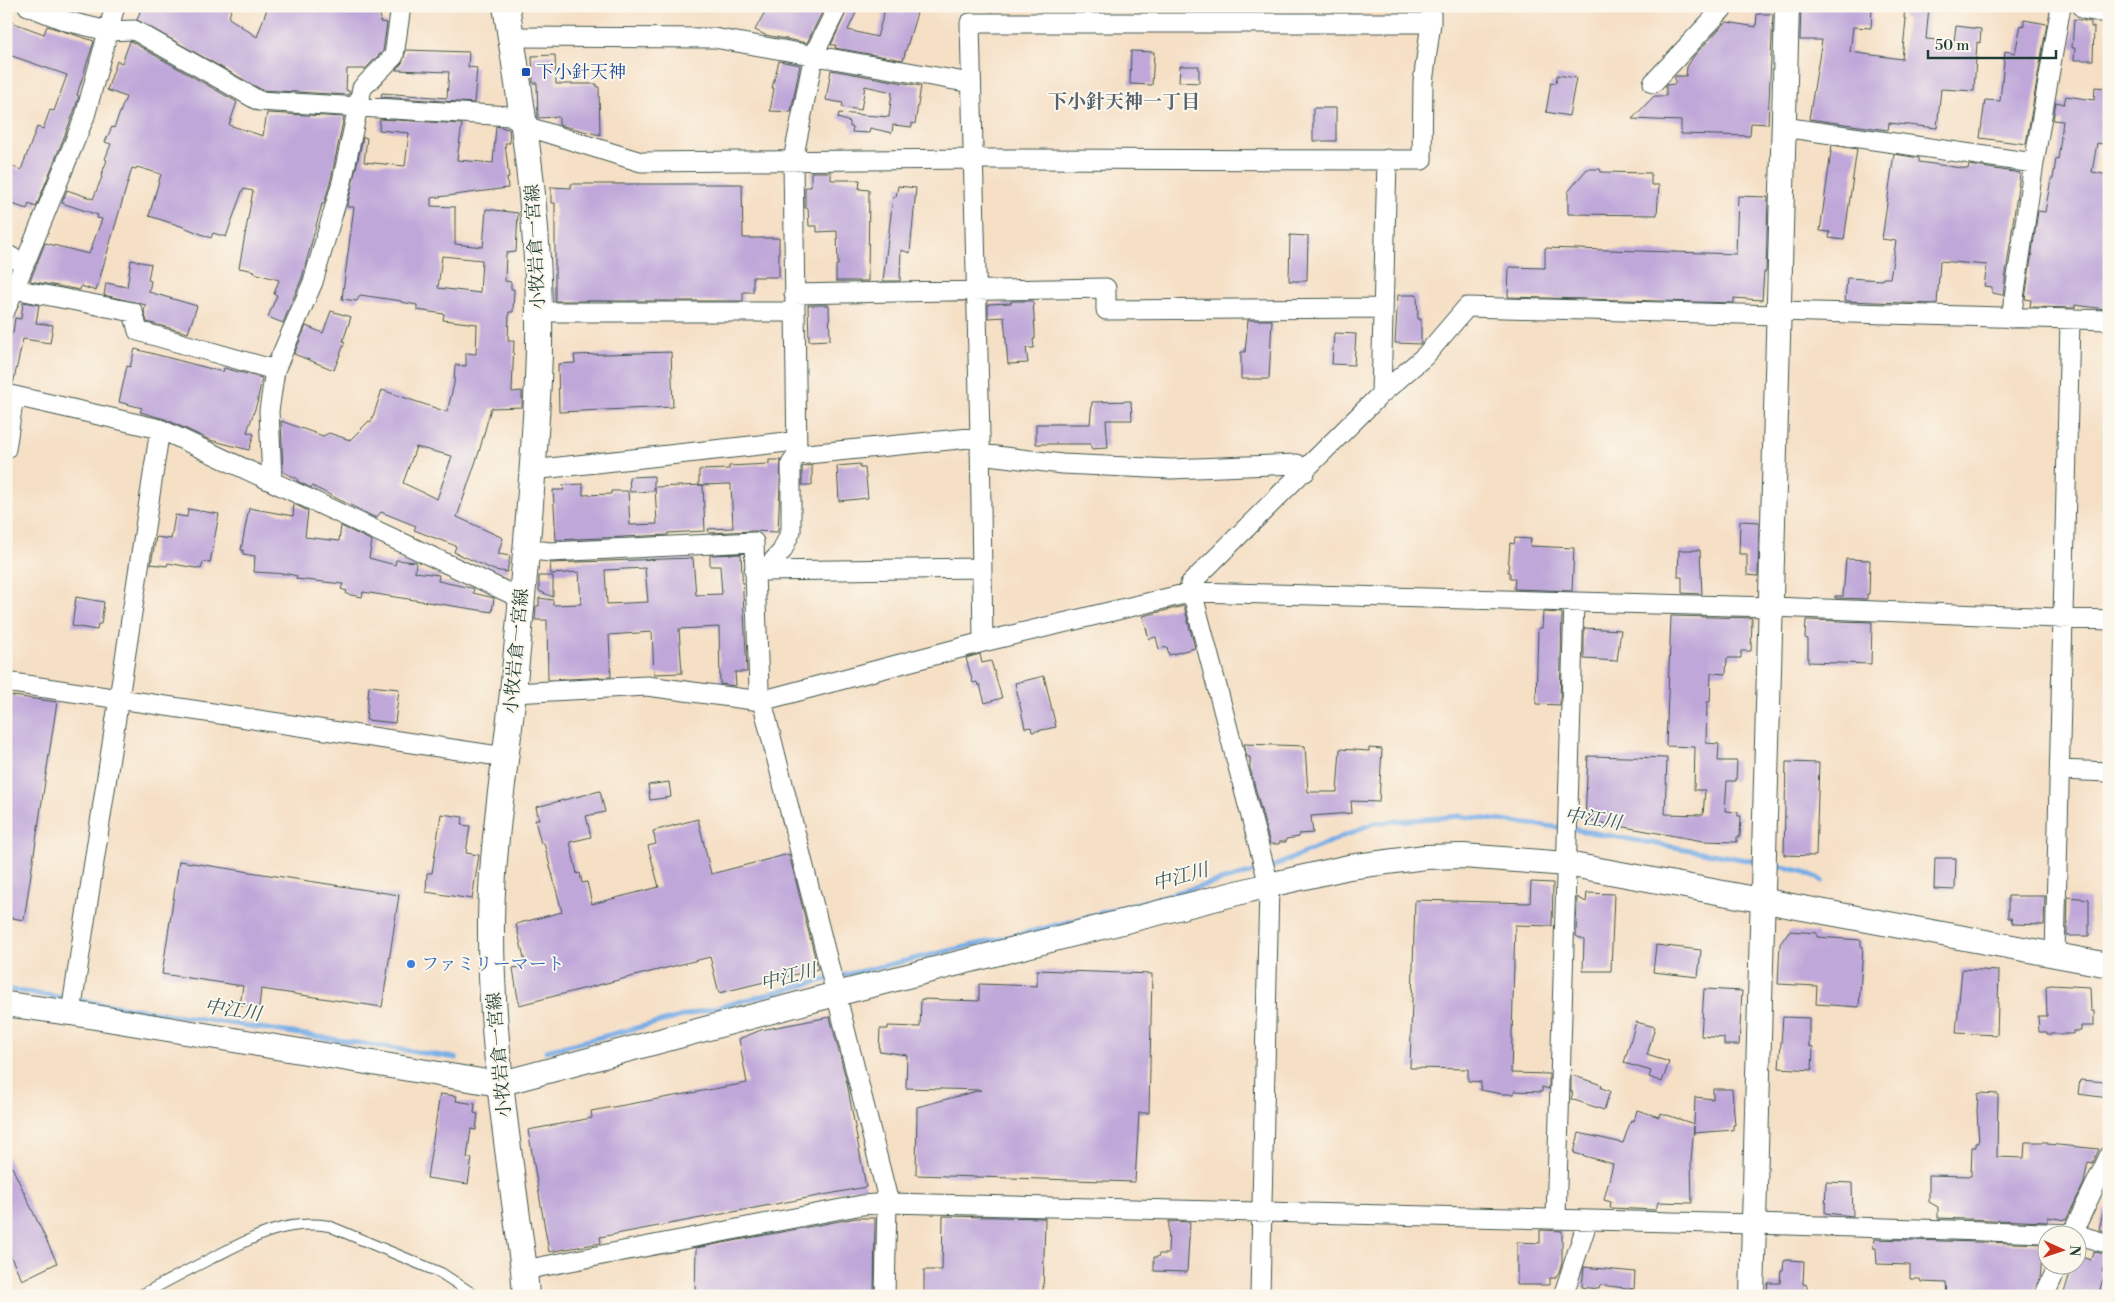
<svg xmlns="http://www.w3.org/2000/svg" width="2115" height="1302" viewBox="0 0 2115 1302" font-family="'Libre Bodoni','Noto Serif JP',serif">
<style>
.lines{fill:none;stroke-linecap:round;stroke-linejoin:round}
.stream{stroke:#78ade6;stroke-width:5}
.building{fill:#bfa7d9;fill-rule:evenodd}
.service-casing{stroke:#3f554a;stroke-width:12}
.minor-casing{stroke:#3f554a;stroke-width:21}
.tertiary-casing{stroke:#3f554a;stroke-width:26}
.secondary-casing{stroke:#3f554a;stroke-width:28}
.service{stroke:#fff;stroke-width:10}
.minor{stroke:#fff;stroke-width:19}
.tertiary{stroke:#fff;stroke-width:24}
.secondary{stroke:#fff;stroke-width:26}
.transit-dot{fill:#1a4fb4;stroke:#fbf7ec;stroke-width:2}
.shop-dot{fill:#3f7fe0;stroke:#fbf7ec;stroke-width:2}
.labels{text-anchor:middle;stroke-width:4;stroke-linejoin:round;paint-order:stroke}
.transit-label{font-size:18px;fill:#164399;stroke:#fbf7ec;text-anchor:start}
.street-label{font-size:18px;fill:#1f3d34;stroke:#fbf7ec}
.shop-label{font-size:18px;fill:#366cbe;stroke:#fbf7ec;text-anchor:start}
.neighbourhood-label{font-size:19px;font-weight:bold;fill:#57626e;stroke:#fbf7ec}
.water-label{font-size:19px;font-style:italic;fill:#355960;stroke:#fbf7ec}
</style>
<rect width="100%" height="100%" fill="#fbf7ec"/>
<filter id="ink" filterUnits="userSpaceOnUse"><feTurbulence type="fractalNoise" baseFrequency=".02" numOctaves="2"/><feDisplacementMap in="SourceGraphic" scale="10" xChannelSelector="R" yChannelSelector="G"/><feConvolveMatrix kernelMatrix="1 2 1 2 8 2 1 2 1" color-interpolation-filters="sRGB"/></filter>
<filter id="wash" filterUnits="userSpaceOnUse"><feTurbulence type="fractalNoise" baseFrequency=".0096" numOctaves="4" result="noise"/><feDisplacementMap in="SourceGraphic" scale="20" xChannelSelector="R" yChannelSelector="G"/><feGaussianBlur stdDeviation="1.12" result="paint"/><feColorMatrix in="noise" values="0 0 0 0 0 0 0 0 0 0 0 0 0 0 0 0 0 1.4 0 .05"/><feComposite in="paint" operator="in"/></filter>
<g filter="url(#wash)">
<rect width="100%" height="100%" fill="#f5dfc5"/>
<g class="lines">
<path class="stream" d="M1572 829 1758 862
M1769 864 1806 872 1823 881
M836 977 1046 928 1272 867 1374 823 1460 816 1564 828
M6 989 456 1058
M546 1051 828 979"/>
</g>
<g id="blocks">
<path class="building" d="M65 6H83L81 13 64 8Z
M142 6H232L229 18 257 37 268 6H381L380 22 387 23 383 51 365 69H347L346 90 349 91V95L262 90 137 20Z
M768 6H825L807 43 765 35 755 30Z
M849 6H859L848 30 877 37 886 6H919L903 60 835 48 836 45H831Z
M1801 6H1872L1871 28 1853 27 1850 52 1902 59 1906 19 1904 18 1905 6 1929 7 1926 39 1954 41 1956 26 1981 29 1980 43 1977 42 1974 91 1941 89 1937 128 1889 123 1888 130 1809 119 1822 40H1800Z
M1757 14H1773L1768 124 1751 123 1750 136 1681 134V121L1632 119 1654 96H1666V85L1675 84V76H1686L1687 67 1693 57 1721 27 1727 22 1756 27Z
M2074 19 2091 22V27H2094L2093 60H2074L2075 48H2072Z
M6 20 44 34 47 26 94 41 77 95 79 96 74 112 36 207 29 204 27 209 6 202V164L21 170 37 127 43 129 50 110 54 111 67 75 6 54Z
M2024 20 2047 24 2026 144 1980 138 1985 100 2000 101 2005 51 2015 53 2021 25 2024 26Z
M130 41 237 102 229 125 263 136 267 113 344 117 331 179 324 204H322L302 278 283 323 268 317 277 295 274 294 279 280 254 273 255 271 239 268 253 191 243 189 226 237 213 233 211 238 181 226 149 216 161 174 137 167 136 169 132 168 96 291 81 286 80 290 30 281 45 243 89 254 102 219 97 218 98 215 62 203 67 190 93 199 102 177 101 176 107 160 105 159 111 144 105 142 112 127 114 128 126 97 107 90 117 61 122 63Z
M406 50 469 52 468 67 477 68 474 103 381 97 382 93 447 98 449 72 396 70 402 63Z
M1131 51 1154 52 1152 85 1130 84Z
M555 55 556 84H597V87H599L600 135 559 125V117L538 118 537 83H533L532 56Z
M779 61 800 65 791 112 770 111 774 88H772Z
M1180 66H1199V83L1179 82Z
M831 70 921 86 915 124 912 123V127L893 125 892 133 870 128 869 133 852 132 853 127H850V122L838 118 839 113 889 117 892 92 865 86 861 110 842 107 843 103 826 100Z
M1557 75 1576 78 1569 116 1546 112 1551 82 1556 83Z
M2095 87 2109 88V145L2097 143 2092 172 2109 175V307L2105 306V309L2075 305V308L2030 307 2031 300 2025 299 2038 211 2045 212 2051 179H2053L2056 159 2058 160 2063 121 2053 120 2056 102 2064 104 2066 96 2094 100Z
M1313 108H1336V141H1313Z
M380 119 462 124 457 160 493 163 496 126 509 129 510 143H505L509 178H507L508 188 431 198V206L455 207V244L483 247 486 209 518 213 516 252 506 253 505 281 511 282V289H514L513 312H509L508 341H514L512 392 522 391V407L491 408 479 452 457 517 503 538 498 554 510 556 507 572 494 570 454 552 456 546 414 530 416 526 381 512 376 518 312 486 311 488 297 481 298 479 283 472 281 421 323 436 329 433 350 440 369 421 371 422 382 390 447 412 454 384 455 365 466 366V353L476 354 477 324 443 320 444 314 417 310V305L401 302V301L360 295 357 301 342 299 354 207H347L363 137 367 138 364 162 405 166 409 133 379 130ZM442 256 482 260 480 293 438 288ZM416 447 452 456 437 499 403 483Z
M1832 145 1857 149 1844 240 1829 238 1830 232 1820 231Z
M1894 154 1919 158V162L1968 169 1969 165 2020 173 2003 295 1992 293V287L1984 286 1987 265 1940 261 1937 304 1845 301 1847 278 1882 280 1883 278H1890L1896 241 1882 239Z
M1587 169H1600L1601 172 1651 173V185H1659L1657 215 1568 214V192Z
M811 172H831V180H860L859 189 869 190 868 281H836V265H838L837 231 817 232V226H809L808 208H805V187H811Z
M571 184H742L743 238H779V277H753V292H743V301H555V203H551V187L571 188Z
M898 186 916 188 910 253 901 250 900 281H883L893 197H896Z
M1738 196 1768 197 1766 272H1764L1762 300 1734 298V303L1508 297 1509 267 1545 268V248L1736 254Z
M1290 235 1308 236 1307 281H1289Z
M131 260 151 264 148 280 151 281 149 292 197 306 188 333 147 322 144 311 146 305 104 295 106 283 127 287Z
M1398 295H1417L1418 319H1421V344L1395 343Z
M1011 301H1033L1035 332V339H1033L1034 348H1026L1028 363 1008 364 1004 317 988 318V304L1011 303Z
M23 302 39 305 36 323 53 325 50 343 23 339 13 384 6 383V341L9 332 13 333 15 318 21 319Z
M808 305H829L830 340 809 341Z
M331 311 351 317 343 341 345 342 334 370 294 354 306 326 323 333Z
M1248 320H1272L1269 379H1241V352H1245Z
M1334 333 1356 334 1354 365 1332 364Z
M135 349 223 372 224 368 262 378 257 403 247 432 254 434 249 450 210 440 165 419 140 412 142 408 119 402 127 366 130 367Z
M671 352 673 407 559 412 558 364 575 363 574 355Z
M1131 401 1132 420H1106L1108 448 1091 449V444H1036V424H1090L1092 402Z
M769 460H781L778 532 753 531 709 533 708 529 733 528 731 484 699 485V470L729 469V466L769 464Z
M860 464V468H865L868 498 839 501 837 466Z
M812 465V485H802V467Z
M654 476V491L630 492 629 477Z
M583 484V495L611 494V491H628L630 525 657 524 655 487 703 485 705 531 668 533V535L556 540 553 490H564L563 485Z
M294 504 308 511 305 537 339 541 341 526 372 541 369 558 395 565 396 560 416 562 415 572 439 575 438 581 471 588 474 589 473 593 494 598 492 612 363 592 362 597 346 594 347 591 341 589 343 584 296 579 297 576 288 574 254 572 255 556 243 554V550H241L249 508 293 516Z
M188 509 219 514 210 563 203 562 201 569 168 563 167 566 151 564 156 537 171 539 175 515 187 517Z
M1740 521 1759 522 1758 576 1747 575V554H1739Z
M1515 538 1531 539 1530 546 1574 548 1572 591 1514 589 1515 578H1510V573L1508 572 1510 543 1514 544Z
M1679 550H1700L1702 594 1682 593V577H1678Z
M741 554 747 672H735L736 686 720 684 719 627 679 629 682 673 654 674 652 632 609 635 611 677 548 680 547 620H535L536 606H539V598L553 600V605L581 604 579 572 551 574 550 563 693 558 696 595 722 594 720 566H710V555ZM645 568 648 602 607 604 605 570Z
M1846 559 1870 560 1869 594H1867V599L1835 598V596H1843Z
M539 576H553V597L539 591Z
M76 597 104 602 101 624H98L97 630 72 626Z
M1184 606 1195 648 1169 655 1167 647 1159 649 1156 637 1149 639 1143 616Z
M1543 612 1562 613 1560 705 1536 704 1538 628H1542Z
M1671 616 1752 618 1751 651H1741V658H1727L1726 674 1711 673 1710 702H1707L1706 743 1719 744 1718 761H1737L1736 781H1727L1725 811 1738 812V816H1741L1740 837H1737V842L1703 841 1585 820 1588 756 1667 758 1665 814 1703 815 1705 790H1694L1695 747 1666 746Z
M1806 620 1872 622 1871 664 1808 662V639L1805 638Z
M1584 628 1621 630 1617 661 1584 659Z
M980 654 982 663 991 661 1002 698 985 703 980 685H978L977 682 973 683 966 658Z
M1044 676 1056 727 1032 732 1031 727 1025 728 1015 683Z
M369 686 399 689 395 723 366 720Z
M6 695 57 702 24 920 6 917Z
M1244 744 1305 746 1308 792H1337L1340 749 1369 751V748L1382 749 1379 802 1351 801 1352 813 1311 816 1313 833 1299 834V837L1286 839V842H1279V844H1270L1250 768V757H1247Z
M1786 762 1819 763 1816 856 1784 855Z
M669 782 671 797 650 800 648 785Z
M600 791 605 812 586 816 591 837 570 842 577 874 580 873 582 883 587 882 592 904 659 887 648 846 656 844 653 831 698 819 711 874 789 854 818 969 719 993 710 957 519 1005 513 968 526 966 516 924 562 912 544 843 541 844 535 820 539 819 536 807Z
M441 814 463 817 462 825 470 826 466 853 479 855 472 899 426 892 427 873H432Z
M1935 858H1956L1955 890 1934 889Z
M179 861 399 895 382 1007 261 989 259 1007 240 1005 243 986 162 974Z
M1531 882 1553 883 1552 926 1515 925 1511 1073 1549 1074V1089L1542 1087V1092L1514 1091V1094H1502L1480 1090 1481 1082 1468 1081V1069L1410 1068 1415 900 1530 903Z
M1587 893 1614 894 1611 971H1583L1584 940 1576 936 1577 897 1586 902Z
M2008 896H2045L2044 925 2013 924 2011 918H2008Z
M2068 897 2089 899V936H2067Z
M1789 931 1817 933V937L1861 940V946L1863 947 1859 1007 1816 1004 1817 986 1778 984 1780 944Z
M1656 945 1701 950 1698 977 1653 972Z
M1962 969 1999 971 1997 1035 1956 1033Z
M1037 970 1152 974 1149 1113H1139L1135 1182 916 1175 917 1107 981 1090 906 1088 907 1055 879 1051 880 1029H888V1026L920 1027 921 999 979 1001V984L1037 986Z
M2051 985 2090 987 2091 1011H2094V1026H2081V1031H2073V1034H2047V1032H2039L2038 1016H2047L2046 986Z
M1704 989 1742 991 1739 1045H1724V1038L1701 1036Z
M830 1017 847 1083 866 1187 600 1237 601 1243 549 1252 528 1130 592 1118 591 1111 747 1083 739 1039 761 1030Z
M1783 1017 1809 1018V1046L1813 1047 1812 1070 1779 1068Z
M1636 1022 1655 1027 1647 1055 1669 1062 1662 1082 1649 1077 1651 1071 1624 1063Z
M1571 1075 1602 1085 1601 1088 1610 1091 1604 1110 1571 1099 1573 1092H1571Z
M2080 1080 2106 1082V1084H2109V1098L2078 1094Z
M1713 1089H1732L1735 1125H1733V1130L1694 1133V1126L1691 1161 1692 1203 1658 1202 1656 1210 1610 1208 1611 1202 1604 1200 1613 1164 1574 1153 1579 1133 1623 1143 1631 1120 1634 1121 1637 1110 1659 1117 1661 1113 1694 1124 1695 1097 1713 1099Z
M1981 1093 1998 1094 1997 1157 2024 1158 2025 1142H2048V1144L2099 1149 2093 1163 2088 1162 2084 1183 2066 1220 2048 1217V1222L1938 1218V1207L1929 1202V1175L1971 1176 1972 1147H1976V1143H1979L1977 1111 1978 1094Z
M440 1094 457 1096 456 1101 475 1104 474 1113 478 1114 476 1130 471 1129 467 1158H472L468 1184 427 1178Z
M6 1154 57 1263 22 1280 6 1247Z
M1826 1182 1852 1183 1853 1216 1825 1213Z
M2104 1210 2109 1211V1232L2099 1229Z
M943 1216 1045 1218 1043 1296H924V1270H942Z
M856 1218H875L874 1296H695L696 1248Z
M1169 1221 1190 1222 1187 1272 1154 1271V1257H1158L1159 1254H1168Z
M1540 1230 1562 1231V1262L1559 1272 1555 1278H1550V1285H1517V1242L1540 1243Z
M1874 1239 2048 1244V1247L2043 1248 2040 1278 2033 1296H1947L1946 1283 1921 1282 1920 1279H1910V1265L1877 1264 1876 1248H1873Z
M2093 1251 2107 1255 2102 1272H2105L2098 1296H2063L2073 1264H2078V1256L2091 1260Z
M1787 1260 1804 1261 1803 1284 1807 1285V1296H1766L1768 1283H1780L1781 1270H1783L1784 1261Z
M1584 1267 1635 1272 1634 1289 1600 1285 1599 1289 1582 1287Z"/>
</g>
</g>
<g filter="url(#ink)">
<use href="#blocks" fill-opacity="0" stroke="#3f554a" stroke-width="1"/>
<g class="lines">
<g class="service-casing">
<path id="service" d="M139 1296C162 1284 186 1271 210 1259 250 1239 283 1219 329 1226L441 1273 476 1296"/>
</g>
<g class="minor-casing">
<path id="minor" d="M28 6 66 21 108 31 134 30 259 101 510 116 525 126 641 162 973 159 1422 160 1423 82 1431 23V6
M511 37 714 38 971 83
M1653 83 1725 6
M1783 127 2034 163
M6 254 24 264
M14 289 133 312 138 331 275 370
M794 294 1106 288V310L1383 308
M6 309 85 116 115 6
M1778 311 2109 320
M539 312H794
M2011 318 2034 163 2061 6
M6 394 160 429 520 598
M1381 394 1387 159
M6 449 14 396
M980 454 1062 464 1171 469 1297 464 1305 472
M797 455 980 437
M532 470 796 441
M272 481 269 411 275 370 313 282 342 182 362 88 394 56 401 6
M525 549 550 552 754 542 759 689 889 1203
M754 571H764L782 551 791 531V464L797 455 793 160 814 54 838 6
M764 571 982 568
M983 642 980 437 970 23H1431
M6 682 505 757
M513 693 647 686 761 701 983 642 1193 592 1771 607 2109 620
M2060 770 2109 772
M2055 955 2070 320
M71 1013 160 429
M1556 1219 1574 602
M2072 1234 2109 1156
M2078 1235 2109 1244
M524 1270 862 1205 889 1203 1754 1224 2077 1234
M885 1296 887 1203
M1260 1296 1269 885 1190 584 1381 394 1425 356 1467 307 1778 315
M1563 1296 1588 1220
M2044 1296 2059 1264"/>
</g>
<g class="tertiary-casing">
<path id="tertiary" d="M6 1004 71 1013 499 1084 836 994 1269 885 1349 867 1425 857 1463 856 1567 864 2109 965
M1752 1296 1787 6"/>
</g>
<g class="secondary-casing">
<path id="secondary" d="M506 6C526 130 544 254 538 380 533 484 523 589 513 692 505 768 492 844 491 921 490 1038 509 1154 524 1270L526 1296
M2086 6 2109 10"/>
</g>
<use href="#service" class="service"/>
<use href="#minor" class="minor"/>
<use href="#tertiary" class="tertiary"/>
<use href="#secondary" class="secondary"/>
</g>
</g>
<rect class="transit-dot" x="521" y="67" width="10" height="10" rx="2.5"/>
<circle class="shop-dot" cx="411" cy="964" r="5"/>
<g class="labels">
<g class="transit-label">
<text x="536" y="78">下小針天神</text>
</g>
<g class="street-label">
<text transform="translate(535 247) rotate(-93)" y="6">小牧岩倉一宮線</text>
<text transform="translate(516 651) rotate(-85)" y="6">小牧岩倉一宮線</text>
<text transform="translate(499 1055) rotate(-95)" y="6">小牧岩倉一宮線</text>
</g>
<g class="shop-label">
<text x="421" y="970">ファミリーマート</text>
</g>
<g class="neighbourhood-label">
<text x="1124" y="108">下小針天神一丁目</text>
</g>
<g class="water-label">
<text transform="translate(1593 818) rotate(9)" y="7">中江川</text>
<text transform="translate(1180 876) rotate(-15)" y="7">中江川</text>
<text transform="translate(788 976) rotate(-14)" y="7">中江川</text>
<text transform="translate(233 1009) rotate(9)" y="7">中江川</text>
</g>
</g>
<rect width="2115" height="1302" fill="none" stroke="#fbf7ec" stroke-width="25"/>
<g transform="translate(2062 1250) rotate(93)"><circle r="24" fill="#fbf7ec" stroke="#a3ada2"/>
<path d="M0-4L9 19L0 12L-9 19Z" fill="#c8321e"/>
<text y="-8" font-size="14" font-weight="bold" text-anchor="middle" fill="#1f3d34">N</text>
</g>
<path d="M1928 50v8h128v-8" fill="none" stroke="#1f3d34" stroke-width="2.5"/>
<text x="1935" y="50" font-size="15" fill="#1f3d34" stroke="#fbf7ec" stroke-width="4" paint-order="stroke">50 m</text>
</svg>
